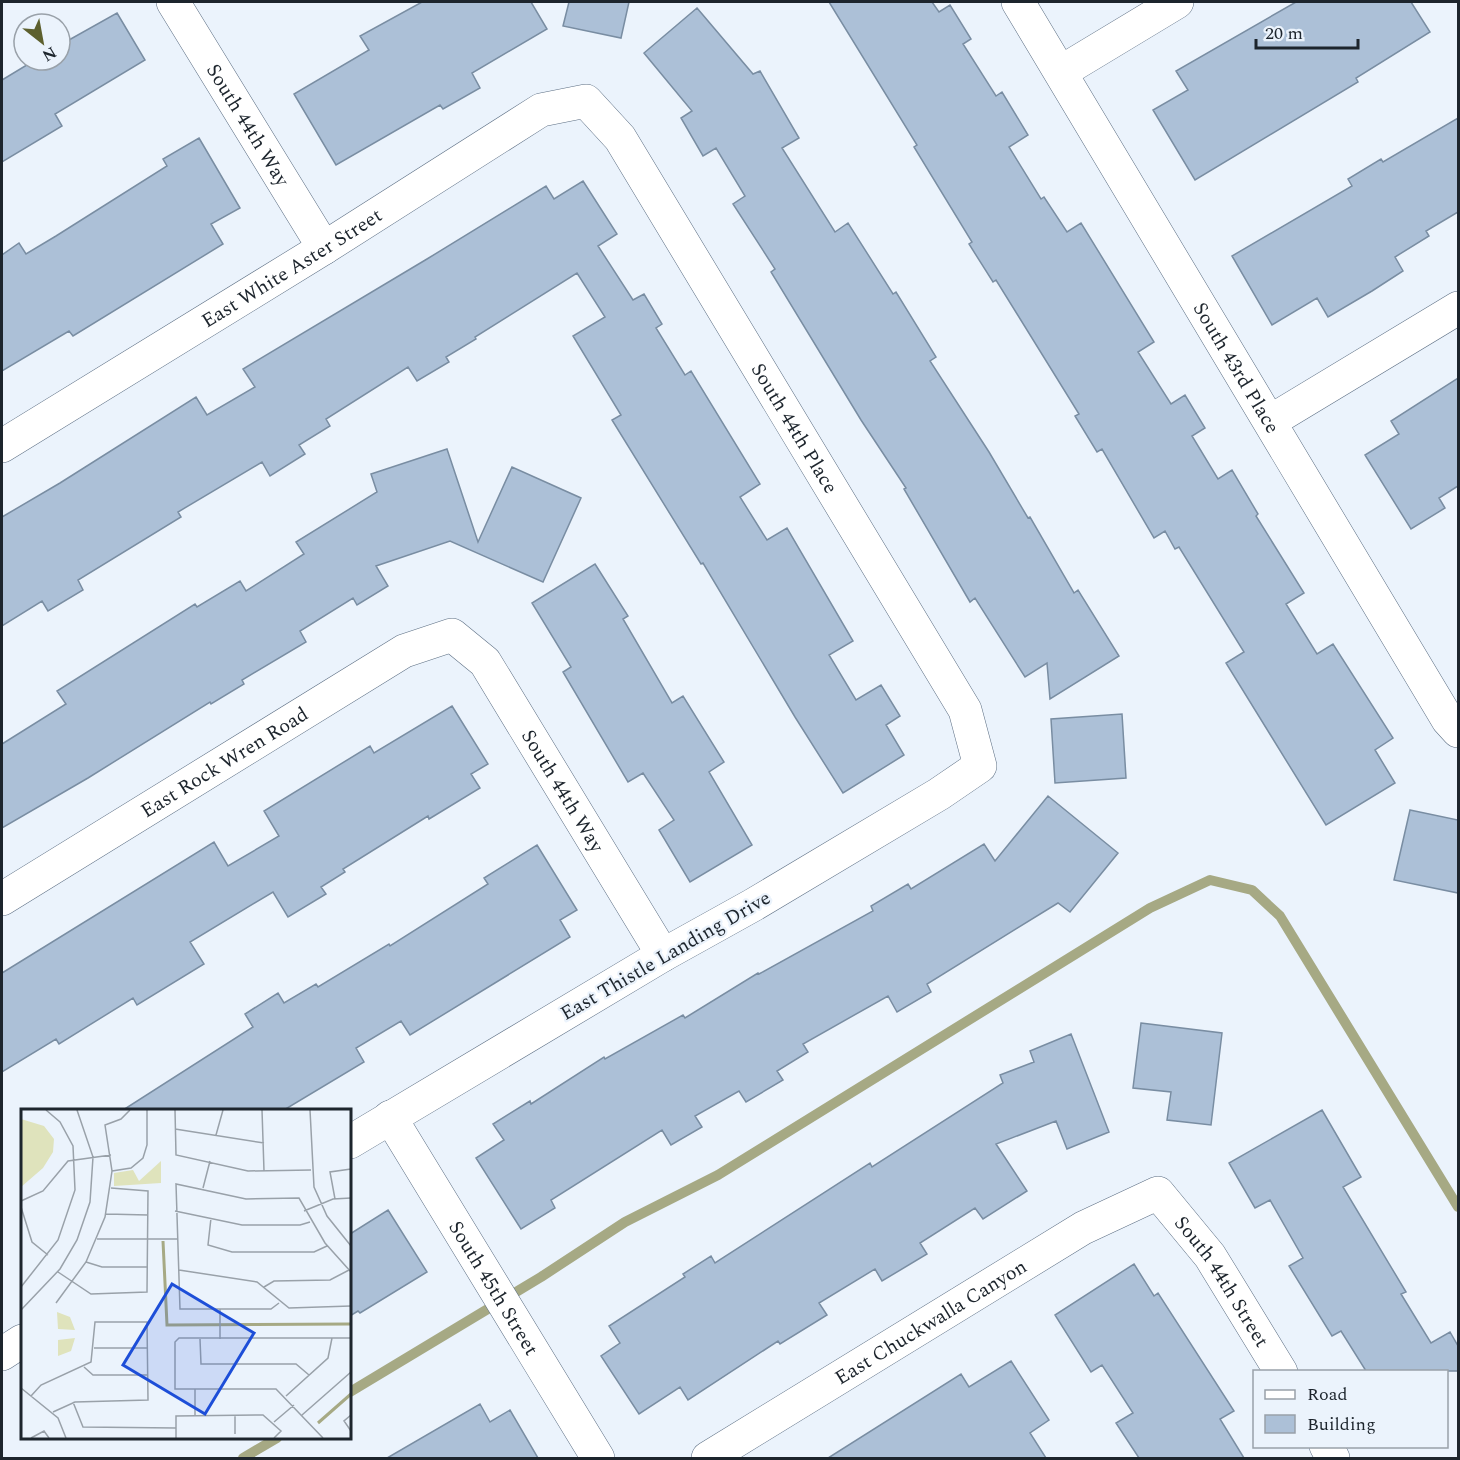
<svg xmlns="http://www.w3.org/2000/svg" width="1460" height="1460" viewBox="0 0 1460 1460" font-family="Spectral,serif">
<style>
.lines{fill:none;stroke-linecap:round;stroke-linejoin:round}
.stream{stroke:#a6a984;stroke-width:10}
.building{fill:#acc0d7;stroke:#798da2;stroke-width:1.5}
.minor-casing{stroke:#5d6f84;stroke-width:34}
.minor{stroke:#fff;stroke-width:33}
.labels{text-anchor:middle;stroke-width:4.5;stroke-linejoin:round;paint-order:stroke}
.street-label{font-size:20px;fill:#1d252d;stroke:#ebf3fc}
.inset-river{fill:none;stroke:#a6a984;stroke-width:3}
.inset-road{fill:none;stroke:#99a1a9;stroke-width:1.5}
.view{fill:#1d4ed8;fill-opacity:0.15;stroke:#1d4ed8;stroke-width:3}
.inset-edge{fill:none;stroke:#1d252d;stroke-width:3}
</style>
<rect width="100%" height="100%" fill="#ebf3fc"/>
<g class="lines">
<path class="stream" d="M350 1392 541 1277 625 1222 718 1175 1150 908 1210 880 1252 890 1280 916 1458 1207
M243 1458 277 1438"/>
</g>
<path class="building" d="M422 2H531L547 29 472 73 480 88 443 109 440 105 336 165 294 94 369 50 360 36Z
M569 2H629L621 38 563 26Z
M829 2H932L939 12 950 5 971 39 963 44 996 96 1002 92 1028 135 1009 147 1041 199 1044 197 1067 232 1081 223 1154 342 1138 352 1171 404 1185 395 1205 428 1192 436 1218 479 1232 470 1258 514 1256 516 1304 593 1286 604 1317 654 1333 644 1393 738 1375 750 1395 783 1326 825 1226 663 1244 652 1179 547 1175 549 1165 531 1154 538 1102 449 1097 452 1075 416 1079 414 996 280 993 282 969 244 972 242 914 147 917 145Z
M1296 2H1411L1430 32 1356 78 1358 82 1195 180 1153 110 1188 90 1176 71Z
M697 8 753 74 760 71 799 138 782 148 835 232 848 223 893 294 896 292 936 357 930 361 989 452 1028 518 1030 517 1074 593 1078 590 1119 656 1050 699 1047 663 1025 677 975 598 970 602 904 489 906 488 861 420 771 272 775 269 733 204 745 196 716 148 703 156 681 118 692 111 644 53Z
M117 13 145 60 55 114 62 126 2 162V80L35 60H60V45Z
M1458 118V212L1426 231 1429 236 1395 257 1403 271 1372 291 1328 317 1317 298 1272 325 1232 256 1352 186 1348 179 1381 159 1383 162Z
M199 138 240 208 211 224 223 244 73 336 69 331 2 371V255L19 243 26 254 56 236 167 166 163 159Z
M583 181 617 234 598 246 633 300 644 294 662 324 656 328 685 375 691 371 760 484 740 497 767 540 787 528 853 641 829 655 856 700 881 685 900 716 886 725 904 755 843 793 795 717 703 563 701 564 612 420 621 415 573 336 605 317 577 273 475 337 476 339 446 357 449 362 417 381 408 367 326 419 330 426 299 445 305 454 270 476 262 462 178 512 181 517 78 580 83 590 48 611 42 601 2 626V517L60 483 196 397 207 415 255 387 243 369 427 259 546 186 554 199Z
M1458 378V486L1439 498 1445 508 1411 529 1365 455 1399 434 1391 421Z
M447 449 478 542 512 467 581 498 543 582 450 541 376 566 388 586 357 605 353 598 300 631 306 642 242 680 244 684 211 704 210 702 88 778 2 828V744L66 704 57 691 195 604 197 607 240 581 246 591 304 554 296 542 377 492 371 474Z
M595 564 628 616 623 619 672 703 683 696 724 762 709 772 752 845 690 882 659 830 674 820 643 773 628 782 563 672 571 667 532 603Z
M452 706 488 764 471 774 480 788 429 819 428 816 343 869 345 872 321 887 326 894 288 917 273 892 190 942 204 964 137 1005 133 998 59 1044 56 1039 2 1072V973L214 842 228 866 279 836 264 811 370 746 374 753Z
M1122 714 1126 778 1055 783 1051 719Z
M1048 796 1118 853 1070 912 1058 903 927 984 931 992 897 1012 888 996 803 1044 808 1052 777 1071 783 1080 746 1102 739 1091 695 1116 702 1127 671 1145 662 1130 551 1200 555 1208 521 1229 476 1158 504 1140 493 1124 530 1101 531 1104 604 1057 605 1059 683 1015 685 1018 758 973 759 974 873 911 871 906 908 884 911 889 984 844 995 861Z
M1410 810 1458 820V893L1394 880Z
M537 845 577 910 560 920 570 937 410 1035 401 1021 356 1048 364 1062 284 1110H123L253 1027 245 1014 278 993 284 1003 316 984 318 987 389 944 390 946 488 884 484 878Z
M1141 1023 1222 1033 1211 1125 1167 1120 1171 1092 1133 1088Z
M1071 1034 1109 1132 1067 1149 1056 1121 996 1144 1027 1191 983 1219 975 1208 920 1243 927 1254 882 1281 875 1269 819 1303 827 1315 780 1344 778 1341 688 1400 680 1387 639 1414 601 1356 620 1343 609 1326 685 1277 683 1274 711 1256 715 1263 870 1163 872 1167 1003 1083 1000 1075 1034 1062 1030 1051Z
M1322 1110 1361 1177 1343 1187 1406 1292 1401 1294 1431 1343 1450 1332 1458 1346V1371H1366L1341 1331 1332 1336 1289 1266 1303 1258 1270 1200 1255 1208 1229 1163Z
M388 1210 427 1272 360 1313 358 1311 350 1316V1234Z
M1134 1264 1154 1296 1158 1293 1234 1411 1220 1419 1244 1458H1139L1116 1423 1133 1413 1102 1365 1091 1372 1055 1315Z
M1011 1361 1049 1420 1030 1433 1046 1458H828L961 1374 969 1387Z
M480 1404 490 1422 510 1410 538 1458H387Z"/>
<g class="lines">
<g class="minor-casing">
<g id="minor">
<path id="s1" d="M173 2 324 248"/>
<path id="s2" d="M1018 2 1448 720 1458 731"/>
<path d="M1061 72 1177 2"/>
<path d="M1271 421 1458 308"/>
<path id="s3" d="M2 446 324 248 541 110 586 101 620 138 965 710 980 766 939 794 753 905 663 955 350 1142"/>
<path id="s4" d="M2 899 404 651 452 635 485 662 663 955"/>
<path id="s5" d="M390 1117 598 1458"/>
<path d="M2 1354 22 1341"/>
<path d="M1326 1446 1333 1458"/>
<path id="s6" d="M708 1458 1083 1228 1158 1193 1210 1256 1281 1372"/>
</g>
</g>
<use href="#minor" class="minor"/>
</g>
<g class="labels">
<g class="street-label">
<text dy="7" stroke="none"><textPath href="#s1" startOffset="144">South 44th Way</textPath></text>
<text dy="7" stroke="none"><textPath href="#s3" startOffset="340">East White Aster Street</textPath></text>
<text dy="7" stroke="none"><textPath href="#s2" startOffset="426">South 43rd Place</textPath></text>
<text dy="7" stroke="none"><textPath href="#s3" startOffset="1070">South 44th Place</textPath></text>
<text dy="7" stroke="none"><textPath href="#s4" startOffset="261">East Rock Wren Road</textPath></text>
<text dy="7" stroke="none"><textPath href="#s4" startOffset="716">South 44th Way</textPath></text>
<text transform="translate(665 955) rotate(-30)" y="7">East Thistle Landing Drive</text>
<text dy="7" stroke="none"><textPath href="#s6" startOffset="632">South 44th Street</textPath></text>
<text dy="7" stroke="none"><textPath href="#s5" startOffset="200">South 45th Street</textPath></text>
<text dy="7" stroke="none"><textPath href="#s6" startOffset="261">East Chuckwalla Canyon</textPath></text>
</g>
</g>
<g transform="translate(21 1109)">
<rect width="330" height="330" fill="#ebf3fc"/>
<path d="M0 10 23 17 33 30 32 43 22 59 0 78ZM140 52V74L93 77V64L112 61 118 72ZM36 203 49 208 54 221 37 220ZM54 229 50 242 37 247V231Z" fill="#dfe3bc"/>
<path class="inset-river" d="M142 132 146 216 330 215M297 314 330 285"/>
<path class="inset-road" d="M154 1 155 46 227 62 290 61M241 1 243 62M289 1 293 78 306 107 330 137M154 20 243 34M195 26 202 1M91 62 110 59 122 49 126 36V1M182 79 189 52M314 90 309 63 330 60M0 92 22 82 47 52 90 46M0 98 11 133 27 146M154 102 221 116H279L289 113M283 102 312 90 330 89M85 105 127 106M190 109 187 136 211 143H293L306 137M76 130H157M65 153 81 158H127M158 161 236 173 268 199 330 197M37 163 70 185 126 183 127 82 90 79M0 178 37 131 54 81 52 37 39 13 25 1M243 178 253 172 309 171 328 161M35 194 65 153 84 108 91 62 84 16 100 10 109 1M258 194 250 200H159L155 75 225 90 278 89 304 134 330 163M199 200V230M0 201 39 160 56 131 69 93 72 48 56 1M179 230 180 255H275L288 266M73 239H127M63 258 72 266H127M0 279 37 309 45 329M174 280V306M10 287 20 276 70 253 74 213H126L127 291 54 293 32 303M265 287 307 249 311 229M52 293 62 318 155 319M214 306V325M281 306 330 263M330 306 323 312 330 322M253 313 273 296M10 329 23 322 28 329M155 329V307L242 306 260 322 253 329M302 329 255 280H154V233L158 229H330"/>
<path class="view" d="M151 175 233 224 184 305 102 256Z"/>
<rect width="330" height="330" class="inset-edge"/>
</g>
<rect width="1460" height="1460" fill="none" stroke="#1d252d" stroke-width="6"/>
<rect x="1253" y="1370" width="195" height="78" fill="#ebf3fc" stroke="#99a1a9" stroke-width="1.5"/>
<rect x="1265" y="1390" width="30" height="9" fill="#ffffff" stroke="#99a1a9" stroke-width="1.5"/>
<text x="1307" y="1400" font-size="18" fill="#1d252d">Road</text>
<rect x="1265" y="1415" width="30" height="18" fill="#acc0d7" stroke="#99a1a9" stroke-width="1.5"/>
<text x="1307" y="1430" font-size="18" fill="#1d252d">Building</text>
<g transform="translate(42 42) rotate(149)"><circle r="28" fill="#ebf3fc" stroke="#99a1a9" stroke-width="1.5"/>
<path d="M0-4.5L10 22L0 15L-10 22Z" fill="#5d602e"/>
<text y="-9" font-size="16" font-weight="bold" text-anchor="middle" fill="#1d252d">N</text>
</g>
<path d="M1256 39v9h102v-9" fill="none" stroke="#1d252d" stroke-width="3"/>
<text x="1265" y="39" font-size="18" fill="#1d252d" stroke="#ebf3fc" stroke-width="4.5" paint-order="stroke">20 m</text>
</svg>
